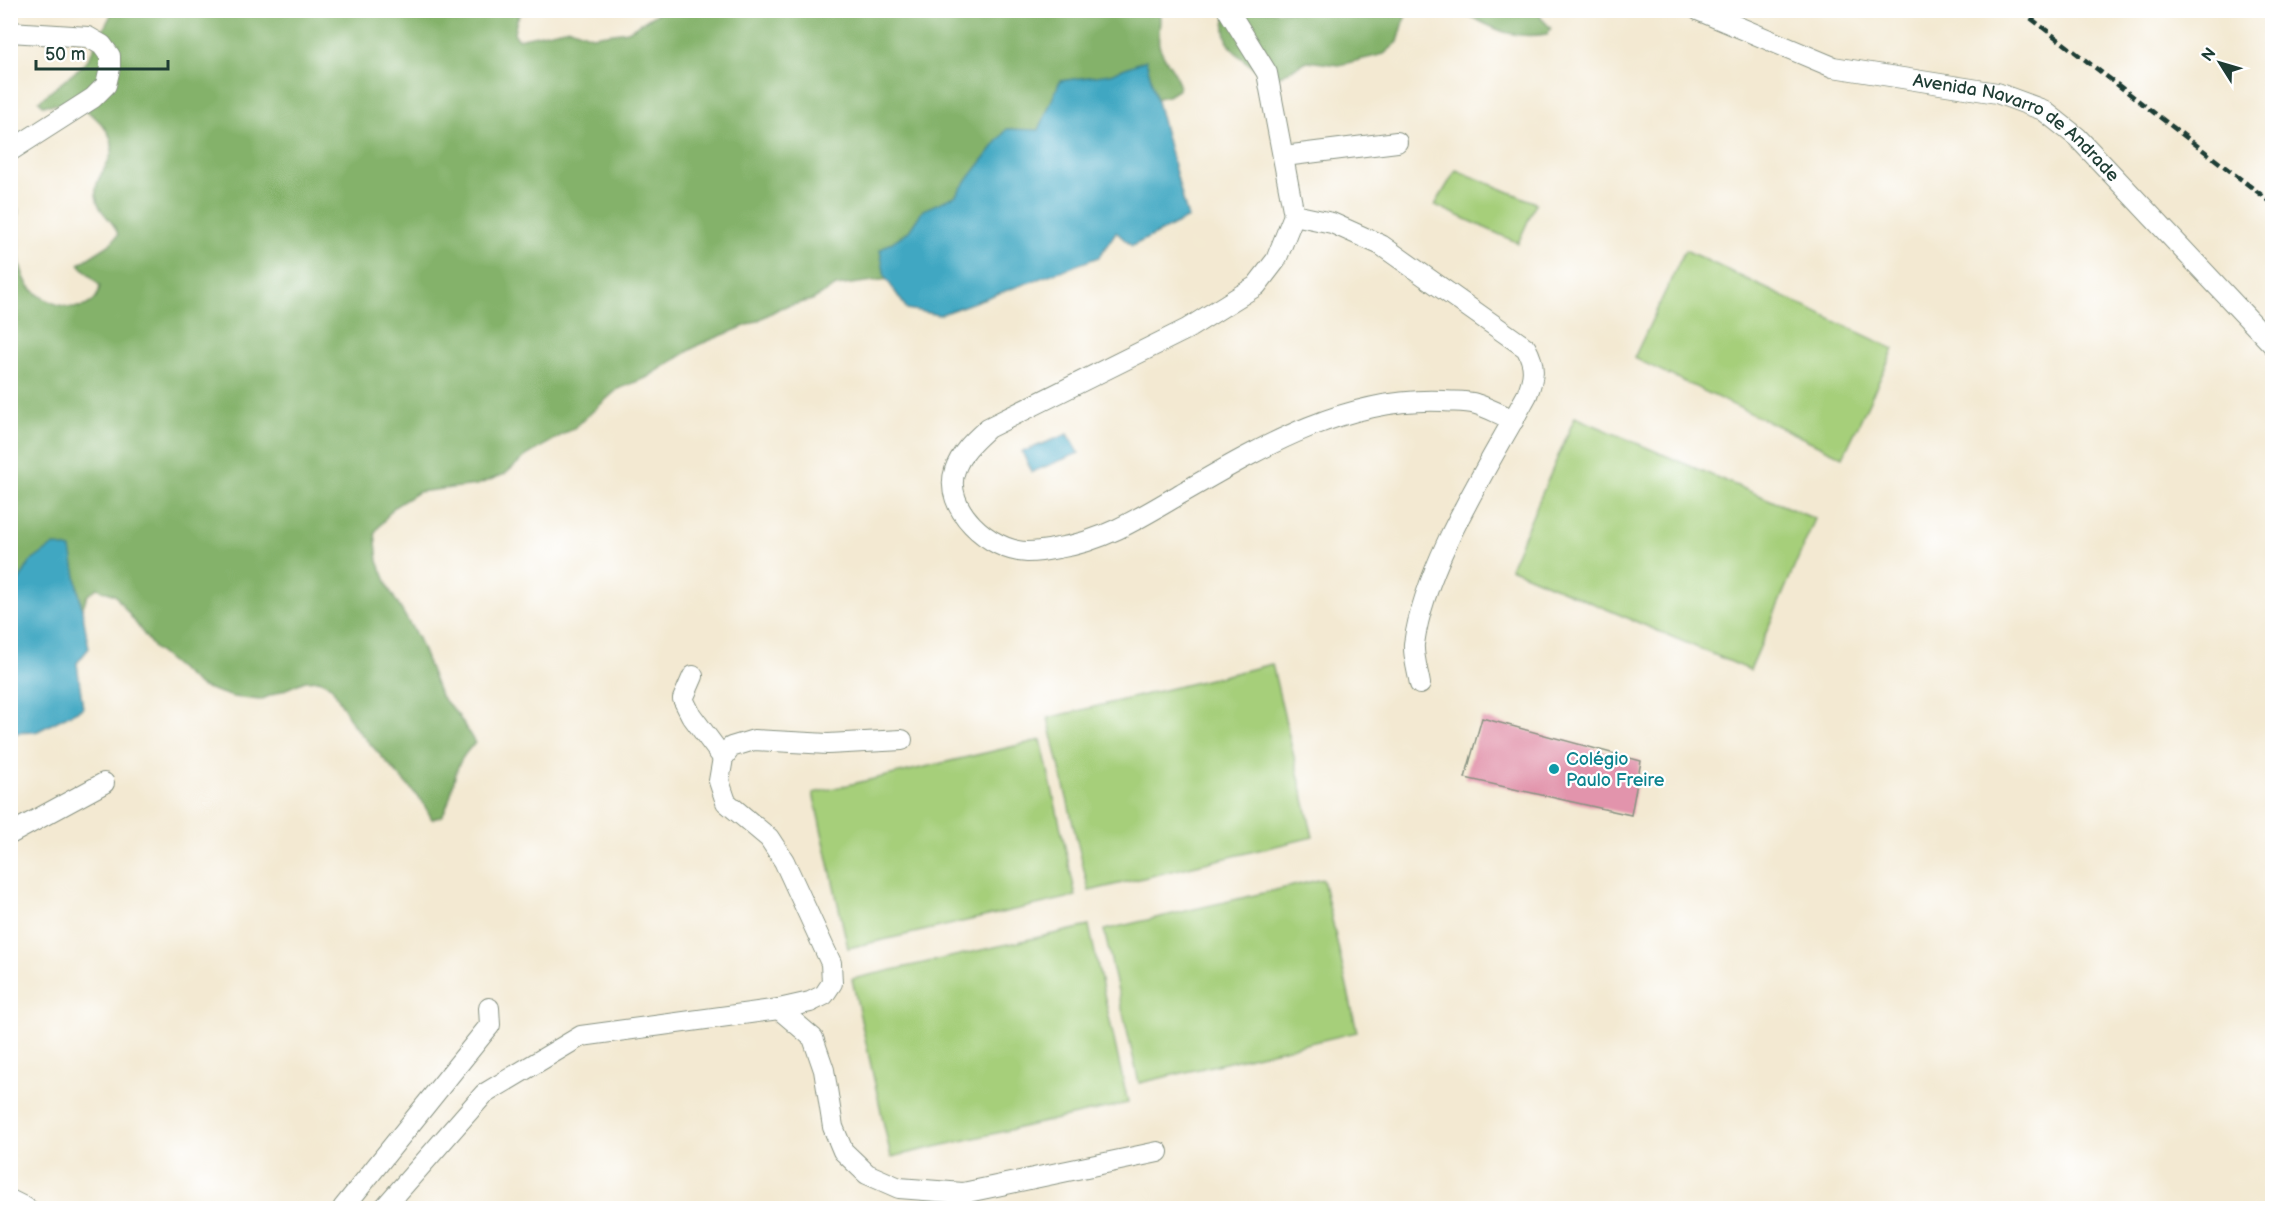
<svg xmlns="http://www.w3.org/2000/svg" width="2283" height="1219" viewBox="0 0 2283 1219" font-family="'Balsamiq Sans',sans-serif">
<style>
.green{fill:#a6cf7a;stroke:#628657;stroke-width:1.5}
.forest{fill:#84b26a;stroke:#52784f;stroke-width:1.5}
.water{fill:#41a7c2;stroke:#30727b;stroke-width:1.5}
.building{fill:#e294ac}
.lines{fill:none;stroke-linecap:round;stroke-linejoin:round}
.minor-casing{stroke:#899383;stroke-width:22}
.minor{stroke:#fff;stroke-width:20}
.rail{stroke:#1f3d34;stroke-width:4.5;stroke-dasharray:9 4.5;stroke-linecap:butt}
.culture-dot{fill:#0f9aa8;stroke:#fff;stroke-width:2}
.labels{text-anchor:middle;stroke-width:4.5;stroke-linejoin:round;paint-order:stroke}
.street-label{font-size:18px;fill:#1f3d34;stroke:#fff}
.culture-label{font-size:18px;fill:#0d838f;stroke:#fff;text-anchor:start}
</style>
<rect width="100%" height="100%" fill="#fff"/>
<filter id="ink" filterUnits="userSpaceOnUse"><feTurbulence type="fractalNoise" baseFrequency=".0167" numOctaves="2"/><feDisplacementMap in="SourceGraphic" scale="12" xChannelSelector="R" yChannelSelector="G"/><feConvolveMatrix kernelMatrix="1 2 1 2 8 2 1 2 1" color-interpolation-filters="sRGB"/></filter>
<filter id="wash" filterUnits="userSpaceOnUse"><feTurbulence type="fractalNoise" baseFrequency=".008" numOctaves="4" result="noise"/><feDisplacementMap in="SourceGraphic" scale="24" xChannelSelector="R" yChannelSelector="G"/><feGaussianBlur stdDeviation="1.35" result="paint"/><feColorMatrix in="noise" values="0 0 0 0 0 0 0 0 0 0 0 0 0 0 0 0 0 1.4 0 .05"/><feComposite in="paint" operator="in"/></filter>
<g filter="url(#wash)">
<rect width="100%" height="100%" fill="#f3e9d2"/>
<path class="green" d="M1456 170 1536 203 1518 243 1435 205Z
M1685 250 1894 349 1843 457 1634 358Z
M1575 417 1815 519 1750 670 1510 568Z
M1272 664 1313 837 1089 891 1048 718Z
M1041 740 1076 896 848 948 813 793Z
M1323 879 1357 1032 1139 1083 1104 930Z
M1089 926 1128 1103 891 1157 852 979Z"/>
<path class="forest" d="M663 10 1159 11C1162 22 1157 34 1159 45 1163 61 1179 71 1179 89L1168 96 1126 104 896 278 836 286 812 300 780 308 755 322 698 345 646 378 618 389 574 428 526 456 505 474 477 485 418 492 394 507 375 532 378 561 389 589 418 638 440 695 458 715 475 743C447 769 459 788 442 816L432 819 422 801 354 726 331 686 319 680 305 681 260 700 233 697 200 686 154 648 115 595 97 588 87 596 76 626 11 656V204L18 209C19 232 15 263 27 283 40 305 95 323 100 286L79 264 109 245 118 235C114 218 98 215 96 195 94 180 105 171 110 157 114 149 112 138 107 131 90 106 71 103 43 105L39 101 86 63 113 11H523L517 19 514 33 518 39 570 28 592 36 628 31Z
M1226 11H1407L1398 42 1384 54 1339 65 1307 61 1280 76 1266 77C1239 55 1219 49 1226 11Z
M1460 11H1539L1541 18 1551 28 1547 34C1508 40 1494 28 1460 11Z"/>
<path class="water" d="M1146 60 1188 218 1132 246 1116 232 1099 257 939 315 907 309 885 277 880 250 909 231 923 210 955 196 1007 129 1039 130 1060 81 1110 74Z
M1068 434 1079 453 1032 472 1022 452Z
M54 545 71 549 89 648 77 663 83 708 36 732 11 733V594L30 562Z"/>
<g id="blocks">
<path class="building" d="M1482 718 1641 761 1631 815 1465 778Z"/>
</g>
</g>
<g filter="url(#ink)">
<use href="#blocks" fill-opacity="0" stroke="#899383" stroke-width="1.5"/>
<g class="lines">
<g class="minor-casing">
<g id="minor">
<path d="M1228 10 1267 73 1294 215 1332 223 1381 245 1526 348C1536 366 1534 377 1527 395 1488 467 1425 563 1414 644 1413 656 1418 672 1420 684"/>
<path id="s1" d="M1698 10 1833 67 1997 93 2043 110 2077 137 2272 344"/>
<path d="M10 32 88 37 102 45 110 56V68L106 85 93 98 10 151"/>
<path d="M1284 156 1397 142"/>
<path d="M1294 215 1276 260 1256 286 1187 329 988 428C975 440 961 452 955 470 942 508 990 551 1027 552 1037 552 1049 550 1058 548 1104 541 1143 516 1182 493 1263 446 1348 396 1444 401 1454 402 1467 401 1476 404 1489 408 1501 415 1514 420"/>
<path d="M693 676 683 699 691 715 723 758"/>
<path d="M10 834 104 783"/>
<path d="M779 1009 813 1038 824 1070 833 1127 843 1151 867 1174 899 1188 963 1193 1158 1152"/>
<path d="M10 1200 26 1208"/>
<path d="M343 1208 490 1025 489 1008"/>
<path d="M384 1208 484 1094 581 1036 779 1009 810 1002 824 995 832 983 831 963 784 861 769 838 726 802 719 781 723 758 731 747 754 740 828 744 902 740"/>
</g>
</g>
<use href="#minor" class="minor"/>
<path class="rail" d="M2020 10 2272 203"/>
</g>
</g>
<circle class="culture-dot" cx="1554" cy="769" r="6"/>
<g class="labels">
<g class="street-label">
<text dy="6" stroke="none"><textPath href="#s1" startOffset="345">Avenida Navarro de Andrade</textPath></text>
</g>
<g class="culture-label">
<text x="1566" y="765">Colégio<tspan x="1566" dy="21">Paulo Freire</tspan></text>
</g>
</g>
<rect width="2283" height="1219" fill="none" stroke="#fff" stroke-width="36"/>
<g transform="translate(2220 63) rotate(307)" stroke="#ffffff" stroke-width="4.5" paint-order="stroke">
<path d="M0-4.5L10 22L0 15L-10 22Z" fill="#1f3d34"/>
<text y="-9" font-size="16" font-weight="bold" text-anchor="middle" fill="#1f3d34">N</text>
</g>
<path d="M36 60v9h132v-9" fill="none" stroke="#1f3d34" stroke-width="3"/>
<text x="45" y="60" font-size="18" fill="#1f3d34" stroke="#ffffff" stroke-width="4.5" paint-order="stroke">50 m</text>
</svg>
